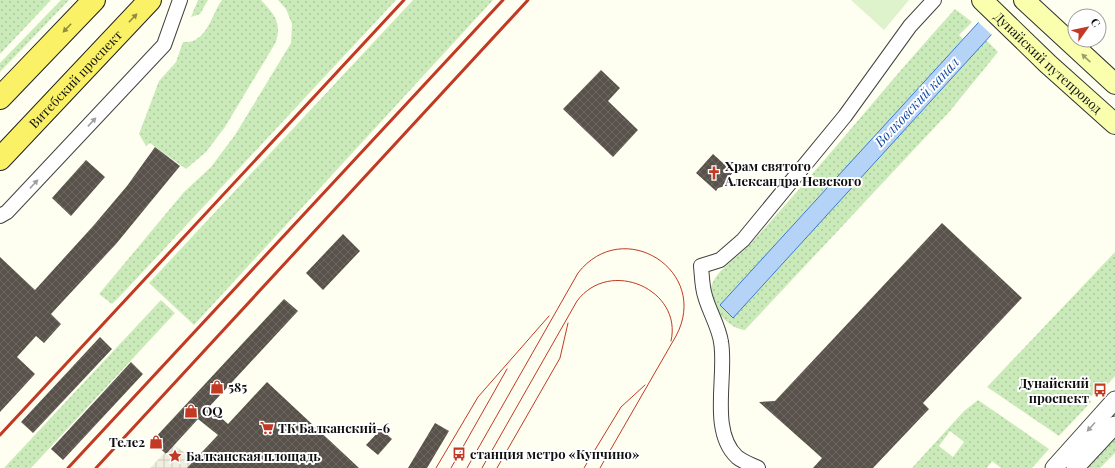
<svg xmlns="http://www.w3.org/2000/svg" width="1115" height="468" viewBox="0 0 1115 468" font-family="'Playfair Display',serif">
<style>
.grass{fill:url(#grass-dots);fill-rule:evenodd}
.pitch{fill:#def2cb}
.plaza{fill:url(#plaza-grid)}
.water{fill:#b5d2f7;stroke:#3a79d0}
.pier{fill:#fffff1}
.building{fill:url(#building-cross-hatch)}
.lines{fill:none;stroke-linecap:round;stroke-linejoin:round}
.minor-casing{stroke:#424242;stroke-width:16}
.tertiary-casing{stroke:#424242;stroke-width:19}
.secondary-casing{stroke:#313131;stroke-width:22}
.primary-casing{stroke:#202020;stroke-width:24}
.minor{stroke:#fff;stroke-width:14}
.tertiary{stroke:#fff;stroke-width:17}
.secondary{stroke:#f9ffac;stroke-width:20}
.primary{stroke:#faf166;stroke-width:22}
.tram{stroke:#c23924;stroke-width:1}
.rail{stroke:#c23924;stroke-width:3}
.oneway{fill:#908b3f}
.oneway2{fill:#9b9f6d}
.oneway3{fill:#9f9f9f}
.labels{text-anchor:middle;stroke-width:4;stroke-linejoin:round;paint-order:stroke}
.street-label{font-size:13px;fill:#0f0f0f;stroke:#fff}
.poi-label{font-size:13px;font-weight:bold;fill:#0f0f0f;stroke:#fff;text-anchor:start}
.water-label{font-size:14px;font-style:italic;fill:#154ca4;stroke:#fff}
</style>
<defs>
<pattern id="grass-dots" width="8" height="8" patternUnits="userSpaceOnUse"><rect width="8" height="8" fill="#caebb9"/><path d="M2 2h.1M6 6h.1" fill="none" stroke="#acc89e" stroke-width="1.8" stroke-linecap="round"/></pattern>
<pattern id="plaza-grid" width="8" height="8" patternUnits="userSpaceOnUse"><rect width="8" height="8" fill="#f0eedf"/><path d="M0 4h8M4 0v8" fill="none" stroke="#cdcbbe"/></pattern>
<pattern id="building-cross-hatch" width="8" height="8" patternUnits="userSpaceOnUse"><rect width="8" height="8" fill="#58524b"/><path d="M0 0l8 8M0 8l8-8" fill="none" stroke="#6b6661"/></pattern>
</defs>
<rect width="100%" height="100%" fill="#fffff1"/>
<path class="grass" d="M0 0H51L0 54Z
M61 0H69L0 72V63Z
M198 0H208L200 14 191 17Z
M222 0H261C274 14 282 22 276 42L225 127 206 152 186 169 150 143 146 146 139 134 159 81 176 62 183 42C207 44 211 15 222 0Z
M278 0H396L125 291 112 304 99 294 184 192 211 167 235 135 291 43 292 24 286 9Z
M413 0H493L194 325 149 283Z
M955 9 972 22 959 35 963 39 720 305 733 318 986 40 998 52 950 111 745 330C729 329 705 304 711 287 716 270 736 259 747 247 758 236 768 224 778 213 838 146 894 76 955 9Z
M1115 252V376L1105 387 1101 384 1089 399 1091 402 1059 436 987 387Z
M161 300 175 313 31 468H4Z
M978 400 1049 449 1032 468H1001L992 461 987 468H912L964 411ZM950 431 964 442 953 457 939 446Z
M1115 438V453L1100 468H1087Z"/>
<path class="pitch" d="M851 0H909L884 30Z"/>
<path class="plaza" d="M173 444 205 468H150Z"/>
<path class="water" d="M999 0H1023L733 318 720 305Z"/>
<path class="pier" d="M996 0H1025L993 36 977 21Z"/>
<path class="building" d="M601 70 620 88 608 101 638 130 613 157 563 109Z
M155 147 180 166 116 244 51 314 61 324 44 343 36 336 17 357 35 374 0 412V257L35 290 94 225 127 186Z
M713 154 733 172 730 176 731 182 729 185 718 188 716 191 696 173Z
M86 160 105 177 71 216 52 198Z
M942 223 1022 298 923 403 929 409 873 468H813L822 458 759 402 775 401Z
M343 234 360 251 323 290 306 273Z
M284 299 298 311 209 407 228 424 267 382 359 468H187L218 435 198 419 166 454 152 441Z
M100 337 112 349 33 433 21 422Z
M131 362 143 374 63 460 51 449Z
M435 423 449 431 427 468H408Z
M381 429 392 439 378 455 366 445Z"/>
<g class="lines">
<g class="minor-casing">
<path id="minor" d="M0 216 7 212 164 45 180 0
M758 468C752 465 743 462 737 457 709 431 727 375 721 342 719 327 709 311 705 296 702 287 702 276 701 266L720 260 743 240 845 116 910 26 934 0"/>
</g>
<g class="tertiary-casing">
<path id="tertiary" d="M1054 468 1115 400
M1075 468 1115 425"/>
</g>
<g class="secondary-casing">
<g id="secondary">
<path id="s1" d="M982 0 1048 64 1115 124"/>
<path d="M1024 0 1115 84"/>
</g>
</g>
<g class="primary-casing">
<g id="primary">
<path d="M0 98 94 0"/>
<path id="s2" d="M0 159 150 0"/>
</g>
</g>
<use href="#minor" class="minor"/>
<use href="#tertiary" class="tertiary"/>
<use href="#secondary" class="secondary"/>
<use href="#primary" class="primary"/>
<path class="tram" d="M436 468 478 397 549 316
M451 468 507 369
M467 468 578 273C623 215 711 271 676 336L600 468
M482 468 577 301C610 257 683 290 671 341
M497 468 560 358 568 323
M584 468 621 407 645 385"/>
<path class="rail" d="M0 435 404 0
M68 468 503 0
M96 468 528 0"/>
</g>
<defs><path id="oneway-solid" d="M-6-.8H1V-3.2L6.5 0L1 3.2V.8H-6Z"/></defs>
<g class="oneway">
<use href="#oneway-solid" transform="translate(133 18) rotate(-46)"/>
<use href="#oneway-solid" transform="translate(67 28) rotate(134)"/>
</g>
<use class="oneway2" href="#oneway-solid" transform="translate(1086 58) rotate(-137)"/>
<g class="oneway3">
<use href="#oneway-solid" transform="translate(92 122) rotate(-47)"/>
<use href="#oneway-solid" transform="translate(34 184) rotate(-47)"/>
<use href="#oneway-solid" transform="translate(1091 427) rotate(132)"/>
</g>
<defs>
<g id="church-bare" transform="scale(1.08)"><path d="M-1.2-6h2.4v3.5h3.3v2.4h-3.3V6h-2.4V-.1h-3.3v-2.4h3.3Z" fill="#c23924" stroke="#fff" stroke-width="2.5" paint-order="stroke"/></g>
<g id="shop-bare" transform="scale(1.08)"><path d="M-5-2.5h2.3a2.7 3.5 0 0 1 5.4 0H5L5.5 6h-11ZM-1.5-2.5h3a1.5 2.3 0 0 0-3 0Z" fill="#c23924" stroke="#fff" stroke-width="2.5" paint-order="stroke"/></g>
<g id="bus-bare" transform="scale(1.08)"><path d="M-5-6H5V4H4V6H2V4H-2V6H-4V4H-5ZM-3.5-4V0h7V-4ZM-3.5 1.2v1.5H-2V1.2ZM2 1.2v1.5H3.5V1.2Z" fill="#c23924" stroke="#fff" stroke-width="2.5" paint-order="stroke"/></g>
<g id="supermarket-bare" transform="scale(1.08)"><path d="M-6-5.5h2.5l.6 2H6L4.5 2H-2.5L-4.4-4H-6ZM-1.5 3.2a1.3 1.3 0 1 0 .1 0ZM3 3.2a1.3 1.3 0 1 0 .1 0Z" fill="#c23924" stroke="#fff" stroke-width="2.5" paint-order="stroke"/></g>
<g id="sight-bare" transform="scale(1.08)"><path d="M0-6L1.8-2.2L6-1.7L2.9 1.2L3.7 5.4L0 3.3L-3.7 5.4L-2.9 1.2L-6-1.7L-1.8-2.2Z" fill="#c23924" stroke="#fff" stroke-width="2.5" paint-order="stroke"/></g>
</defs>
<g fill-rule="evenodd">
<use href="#church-bare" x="714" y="173"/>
<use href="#shop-bare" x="217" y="387"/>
<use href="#bus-bare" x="1100" y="390"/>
<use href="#shop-bare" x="191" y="411"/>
<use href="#supermarket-bare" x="267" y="428"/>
<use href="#shop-bare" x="156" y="442"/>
<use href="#bus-bare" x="459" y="454"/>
<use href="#sight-bare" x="175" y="456"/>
</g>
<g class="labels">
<g class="street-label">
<text dy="5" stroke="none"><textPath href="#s1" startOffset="91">Дунайский путепровод</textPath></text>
<text dy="5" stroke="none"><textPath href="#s2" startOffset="110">Витебский проспект</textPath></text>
</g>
<g class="poi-label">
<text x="725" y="171">Храм святого<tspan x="725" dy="15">Александра Невского</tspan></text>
<text x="1089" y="388" text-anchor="end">Дунайский<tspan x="1089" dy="15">проспект</tspan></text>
<text x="228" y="392">585</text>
<text x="202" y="416">OQ</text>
<text x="278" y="433">ТК Балканский-6</text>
<text x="145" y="447" text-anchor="end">Теле2</text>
<text x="470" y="459">станция метро «Купчино»</text>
<text x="186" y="461">Балканская площадь</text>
</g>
<g class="water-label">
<text transform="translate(917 102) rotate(-47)" y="5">Волковский канал</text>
</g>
</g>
<g transform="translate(1087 28) rotate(57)"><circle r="19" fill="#ffffff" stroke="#9f9f9f"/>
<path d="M0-3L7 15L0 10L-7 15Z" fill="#c23924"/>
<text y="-6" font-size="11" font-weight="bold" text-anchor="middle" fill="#0f0f0f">С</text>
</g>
</svg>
